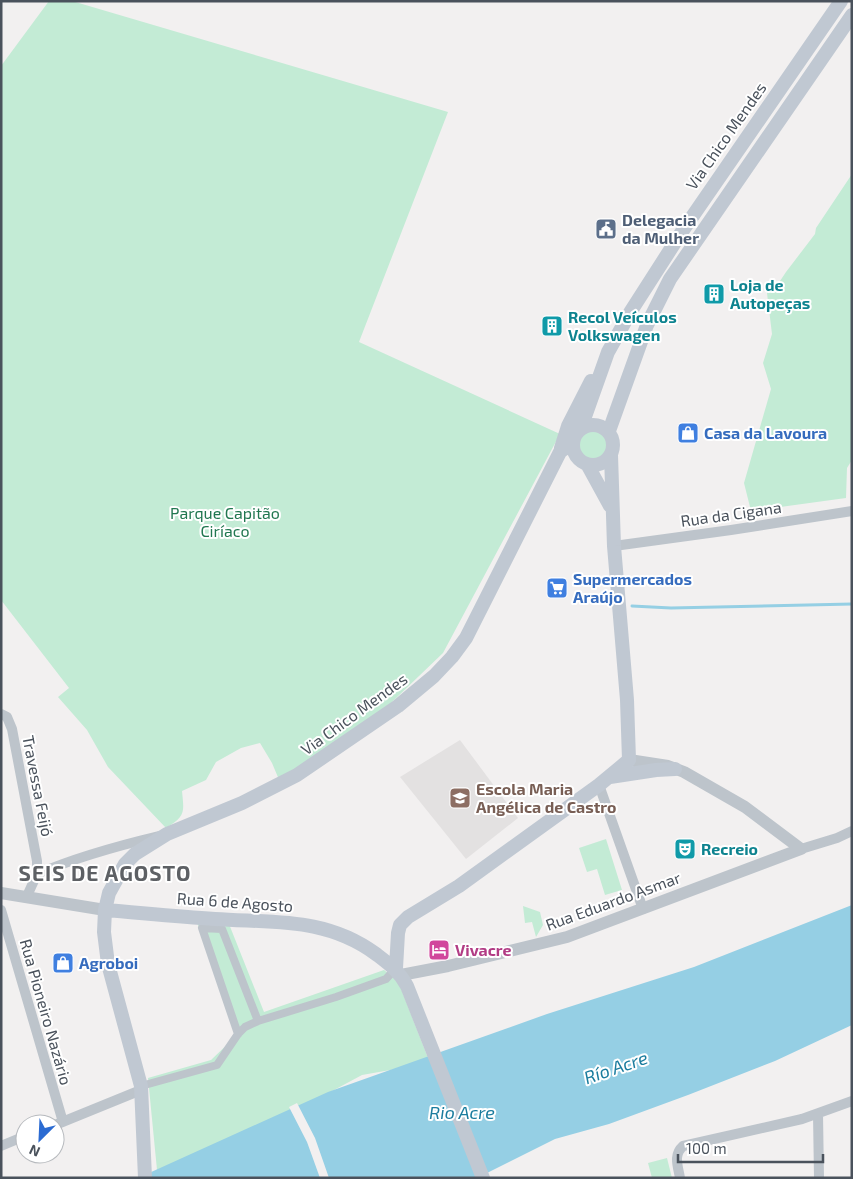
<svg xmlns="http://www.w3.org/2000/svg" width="853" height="1179" viewBox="0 0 853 1179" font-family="'Exo 2',sans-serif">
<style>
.education{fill:#e3e1e1}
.green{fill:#c3ebd5}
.water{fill:#95cfe4}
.pier{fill:#f2f0f0}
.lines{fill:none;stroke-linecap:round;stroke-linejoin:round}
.stream{stroke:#95cfe4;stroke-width:3}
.pedestrian{stroke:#bdc4cb;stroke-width:8}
.minor{stroke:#bdc4cb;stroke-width:10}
.tertiary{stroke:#bdc4cb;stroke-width:12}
.secondary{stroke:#c0c8d2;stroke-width:14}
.labels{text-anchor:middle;stroke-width:4;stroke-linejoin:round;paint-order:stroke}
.street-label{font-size:16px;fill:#4a525c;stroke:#fff}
.service-label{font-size:16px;font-weight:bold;fill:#4e5e75;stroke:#fff;text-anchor:start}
.culture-label{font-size:16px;font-weight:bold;fill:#0d838f;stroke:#fff;text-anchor:start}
.shop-label{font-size:16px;font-weight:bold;fill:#366cbe;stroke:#fff;text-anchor:start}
.park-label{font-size:16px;fill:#217750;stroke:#fff}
.education-label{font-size:16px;font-weight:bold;fill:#785e54;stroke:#fff;text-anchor:start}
.hotel-label{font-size:16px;font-weight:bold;fill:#b23c85;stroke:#fff;text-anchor:start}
.water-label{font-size:18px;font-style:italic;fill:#1a7c9e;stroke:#fff}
.district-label{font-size:21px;font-weight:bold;letter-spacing:1px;fill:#5d6064;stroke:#fff}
</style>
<rect width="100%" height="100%" fill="#f2f0f0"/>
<path class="education" d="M460 740 518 818 466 859 400 777Z"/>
<path class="green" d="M49 1H72L448 112 359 342 560 434 443 653 369 724 280 782 272 763 260 743 241 748 216 762 206 780 182 791C184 812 186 816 166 828L108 767 87 730 58 697 69 688 1 600V66Z
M852 174V460L847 468 846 498 751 511 744 483 771 389 763 363 772 334 766 285 780 281 786 272 815 234 816 228Z
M577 446a16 16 0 1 1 32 0a16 16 0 1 1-32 0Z
M606 839 622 890 605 895 597 869 587 872 579 848Z
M523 906 540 912 543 925 536 937 532 922 525 923Z
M197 922 229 924 264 1012 384 970 398 981 430 1063 362 1075 308 1104 157 1170 148 1078 211 1060 236 1036Z
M667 1158 672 1178H652L648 1163Z"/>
<path class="water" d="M852 905V1025L775 1061 688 1095 609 1124 555 1139 477 1178H138L328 1092 547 1014 694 967Z"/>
<path class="pier" d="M297 1103 315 1138 329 1178H320L307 1142 289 1107Z"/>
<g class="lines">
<path class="stream" d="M632 606 671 608 852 604"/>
<path class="pedestrian" d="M238 1034 202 928 222 929 258 1021
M141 1086 217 1065 238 1034 245 1027 258 1021 336 997 386 979 396 968"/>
<path class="minor" d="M614 546 731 530 852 511
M1 714 7 717 12 729 37 861V874L27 896
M599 785 643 909
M801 849 837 838 852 831
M37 874C77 857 117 846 159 836
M1 910 63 1122
M818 1114 819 1178
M55 1125 141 1090
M1 1146 25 1136
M680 1178C678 1166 673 1155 683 1146L802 1119 852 1101"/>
<path class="tertiary" d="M629 760 668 766 684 772 745 807 801 849
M1 893 105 910
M401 975 448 966 567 937 801 849"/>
<path class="secondary" d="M573 445a20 20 0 1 1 40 0a20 20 0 1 1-40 0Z
M581 428 608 352 631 311 681 233 841 1
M609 431 647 325 670 279 852 15
M561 448 568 426 591 381
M587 464 610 506
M610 777 656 770 675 769
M105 910C142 913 178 917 215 919 274 923 326 917 376 954 389 964 399 971 407 986L483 1178
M396 968 398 933 400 925 408 917 459 886 599 785 629 760 627 700 614 546 611 455
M145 1178 141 1086 108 964 104 932 105 910 109 893 125 864 135 854 167 834 242 803 297 775 398 706 434 676 452 657 466 638 560 452 573 442"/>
</g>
<defs>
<g id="civic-square" transform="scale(1.125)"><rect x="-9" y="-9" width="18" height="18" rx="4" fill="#5c6f8a" stroke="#fff"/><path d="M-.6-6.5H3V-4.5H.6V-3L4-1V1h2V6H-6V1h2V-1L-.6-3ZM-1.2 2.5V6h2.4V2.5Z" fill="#fff"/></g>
<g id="building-square" transform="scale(1.125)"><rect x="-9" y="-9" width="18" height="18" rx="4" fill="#0f9aa8" stroke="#fff"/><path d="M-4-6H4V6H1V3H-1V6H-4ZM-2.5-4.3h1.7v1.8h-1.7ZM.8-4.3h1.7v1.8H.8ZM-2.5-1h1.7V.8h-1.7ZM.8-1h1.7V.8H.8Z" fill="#fff"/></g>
<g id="shop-square" transform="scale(1.125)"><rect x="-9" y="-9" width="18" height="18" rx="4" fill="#3f7fe0" stroke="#fff"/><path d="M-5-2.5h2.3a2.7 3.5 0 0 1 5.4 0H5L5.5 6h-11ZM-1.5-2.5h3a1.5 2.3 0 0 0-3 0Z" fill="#fff"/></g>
<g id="supermarket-square" transform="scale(1.125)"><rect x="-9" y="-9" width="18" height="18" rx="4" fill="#3f7fe0" stroke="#fff"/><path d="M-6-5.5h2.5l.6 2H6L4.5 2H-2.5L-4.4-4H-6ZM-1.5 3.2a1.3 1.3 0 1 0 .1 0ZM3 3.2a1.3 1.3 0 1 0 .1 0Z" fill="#fff"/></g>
<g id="school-square" transform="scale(1.125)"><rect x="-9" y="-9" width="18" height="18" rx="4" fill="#8d6e63" stroke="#fff"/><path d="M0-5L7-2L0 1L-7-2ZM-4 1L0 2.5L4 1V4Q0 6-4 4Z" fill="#fff"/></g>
<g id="theatre-square" transform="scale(1.125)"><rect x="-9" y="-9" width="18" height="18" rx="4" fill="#0f9aa8" stroke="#fff"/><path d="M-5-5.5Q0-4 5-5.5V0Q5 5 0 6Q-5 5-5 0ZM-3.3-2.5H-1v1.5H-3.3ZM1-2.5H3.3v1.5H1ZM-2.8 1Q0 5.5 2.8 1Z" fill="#fff"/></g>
<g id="hotel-square" transform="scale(1.125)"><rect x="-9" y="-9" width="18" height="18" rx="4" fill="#d1479c" stroke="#fff"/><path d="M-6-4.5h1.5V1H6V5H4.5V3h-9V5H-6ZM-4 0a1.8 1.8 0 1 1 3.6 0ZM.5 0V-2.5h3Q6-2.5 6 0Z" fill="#fff"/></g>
</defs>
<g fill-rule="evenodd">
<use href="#civic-square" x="606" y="229"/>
<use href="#building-square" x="714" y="294"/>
<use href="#building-square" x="552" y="326"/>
<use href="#shop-square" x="688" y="433"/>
<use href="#supermarket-square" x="557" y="588"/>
<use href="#school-square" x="460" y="798"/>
<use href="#theatre-square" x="685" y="849"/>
<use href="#hotel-square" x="439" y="950"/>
<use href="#shop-square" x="63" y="963"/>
</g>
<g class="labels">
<g class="street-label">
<text transform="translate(726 136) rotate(-55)" y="6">Via Chico Mendes</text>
<text transform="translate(731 514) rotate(-8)" y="6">Rua da Cigana</text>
<text transform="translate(354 714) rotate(-36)" y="6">Via Chico Mendes</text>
<text transform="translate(38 786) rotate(79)" y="6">Travessa Feijó</text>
<text transform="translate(613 901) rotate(-20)" y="6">Rua Eduardo Asmar</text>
<text transform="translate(235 902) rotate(4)" y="6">Rua 6 de Agosto</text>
<text transform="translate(46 1012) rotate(74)" y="6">Rua Pioneiro Nazário</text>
</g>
<g class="service-label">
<text x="622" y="226">Delegacia<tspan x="622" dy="18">da Mulher</tspan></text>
</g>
<g class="culture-label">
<text x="730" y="291">Loja de<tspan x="730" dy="18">Autopeças</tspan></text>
<text x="568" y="323">Recol Veículos<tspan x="568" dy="18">Volkswagen</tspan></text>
<text x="701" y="855">Recreio</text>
</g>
<g class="shop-label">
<text x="704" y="439">Casa da Lavoura</text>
<text x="573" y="585">Supermercados<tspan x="573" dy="18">Araújo</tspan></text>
<text x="79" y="969">Agroboi</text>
</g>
<g class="park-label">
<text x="225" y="519">Parque Capitão<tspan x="225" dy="18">Ciríaco</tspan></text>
</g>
<g class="education-label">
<text x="476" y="795">Escola Maria<tspan x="476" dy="18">Angélica de Castro</tspan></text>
</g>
<g class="hotel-label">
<text x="455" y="956">Vivacre</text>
</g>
<g class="water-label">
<text transform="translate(616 1068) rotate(-19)" y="6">Río Acre</text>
<text x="462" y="1119">Rio Acre</text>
</g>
<g class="district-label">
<text x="105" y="881">SEIS DE AGOSTO</text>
</g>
</g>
<rect width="853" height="1179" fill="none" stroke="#4a525c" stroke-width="5"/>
<g transform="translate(40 1139) rotate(204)"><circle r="24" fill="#ffffff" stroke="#b7babe"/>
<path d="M0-4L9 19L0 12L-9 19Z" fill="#2b6bd2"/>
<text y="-8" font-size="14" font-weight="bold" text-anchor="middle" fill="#4a525c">N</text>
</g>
<path d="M678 1154v8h145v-8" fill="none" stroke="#4a525c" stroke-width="2.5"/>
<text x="686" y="1154" font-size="15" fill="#4a525c" stroke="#ffffff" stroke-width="4" paint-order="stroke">100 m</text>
</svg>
